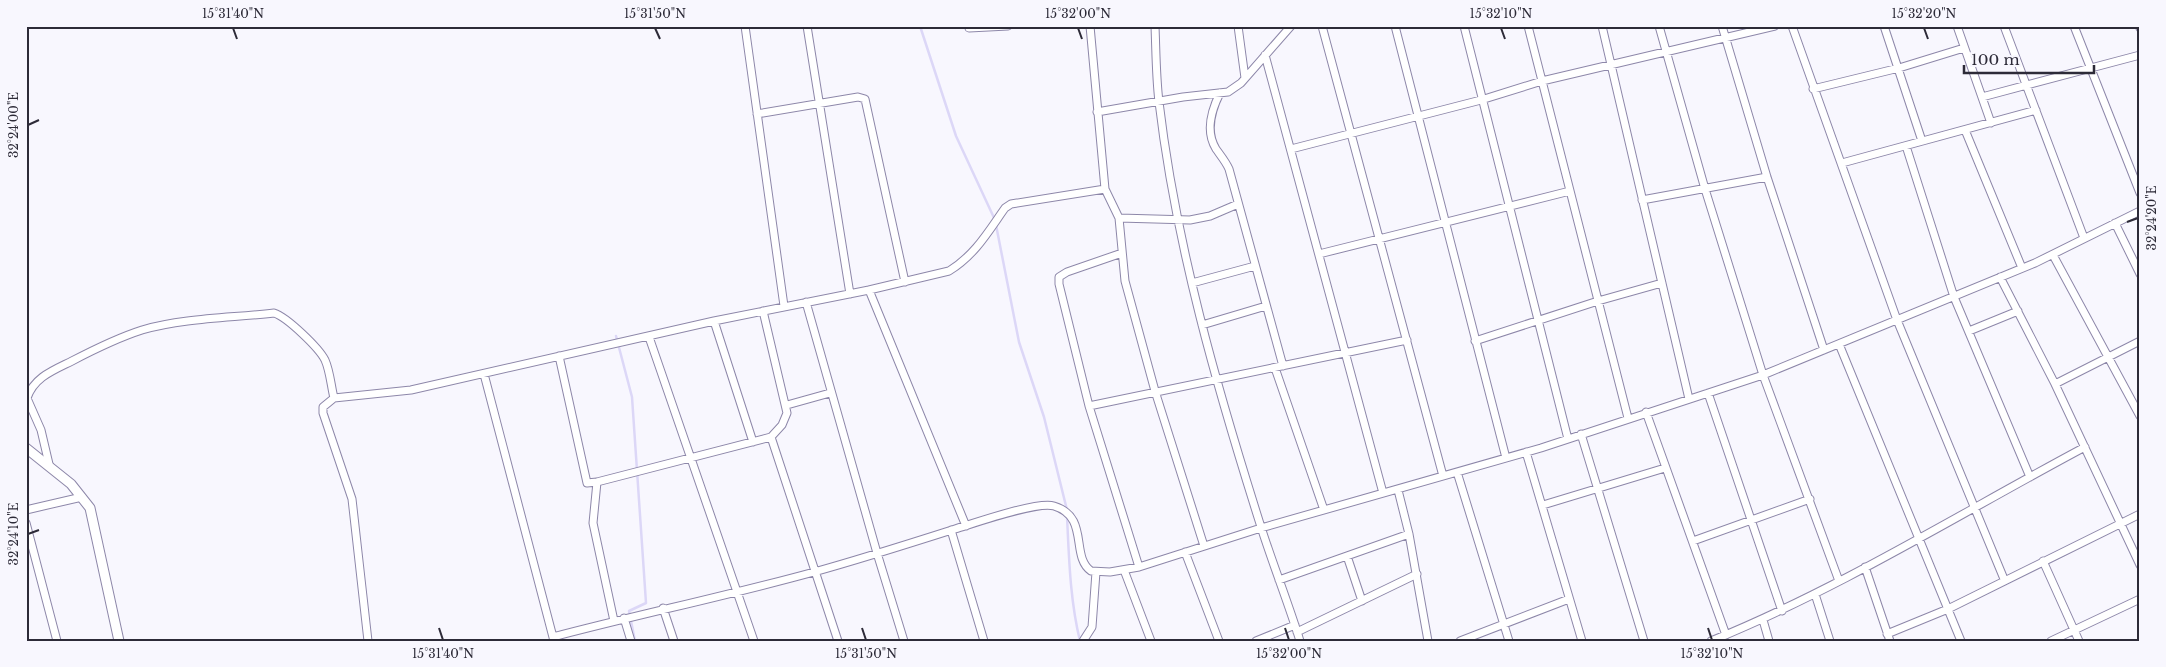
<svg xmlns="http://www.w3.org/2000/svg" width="2166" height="667" viewBox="0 0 2166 667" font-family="'Libre Baskerville',serif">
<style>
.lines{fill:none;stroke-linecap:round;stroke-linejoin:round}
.stream{stroke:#dcd7f7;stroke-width:2.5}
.minor-casing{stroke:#8d87a9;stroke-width:9}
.tertiary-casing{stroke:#8d87a9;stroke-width:11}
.minor{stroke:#fff;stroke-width:7}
.tertiary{stroke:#fff;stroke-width:9}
.ticks{fill:none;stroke:#2d2b38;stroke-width:2}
.neatline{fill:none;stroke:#2d2b38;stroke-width:2}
.ticks-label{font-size:12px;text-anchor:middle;fill:#2d2b38}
</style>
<rect width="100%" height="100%" fill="#f8f7fe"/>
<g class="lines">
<path class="stream" d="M920 26 956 136 995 220
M996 225 1019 342 1044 417 1067 510
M616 336 632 397 646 603 629 611 635 641
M1067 516C1069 558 1070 600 1080 641"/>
<g class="minor-casing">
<path id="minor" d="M745 26 784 306
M807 26 850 294
M1090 26 1105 189 1119 218 1125 281 1155 391 1204 546
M1155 26C1156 51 1156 77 1159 102 1176 246 1217 388 1261 527 1273 565 1288 602 1300 641
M1238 26 1245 78
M1322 26 1443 476
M1395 26 1506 458
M1464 26 1568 439
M1528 26 1628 418
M1602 26 1689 399
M1659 26 1705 189 1763 375 1839 581
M1722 26 1767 177 1824 350
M1792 26 1897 320 2004 579
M1884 26 1922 141
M1957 26 1991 123
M2004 26 2084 238
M2074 26 2140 193
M2139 26 2140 28
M969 28 1008 26
M1265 55 1383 493
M1813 89 1899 68 1964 48
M1220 93C1211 111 1205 131 1216 149 1221 156 1226 162 1229 169L1283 366
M1982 97 2140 55
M1097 112 1183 97 1228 92 1241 83 1291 26
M757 114 858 97 865 99 905 282
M1965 130 2022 268
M1906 146 1954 297 2030 477
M1291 149 1481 100 1542 81 1775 26
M1842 163 2036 110
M1642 200 1767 177
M1119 218 1190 220 1210 216 1238 204
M2115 223 2140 274
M1122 253 1067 272 1059 277V284L1089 406 1139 567
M1319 254 1570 191
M2053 255 2140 416
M2000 277 2055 384 2140 565
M1192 283 1255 266
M869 290 949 271C975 255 988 232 1005 208L1011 204 1105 189
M806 302 877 553 904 641
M763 311 787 413 782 425 771 437
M714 321 753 442
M1202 325 1266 306
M1969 331 2018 311
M649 337 754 641
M1475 341 1598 301 1662 283
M1839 344 1961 641
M559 356 587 483 597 482 771 437 838 641
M1275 368 1324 510
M484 374 554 641
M2055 384 2140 341
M1708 393 1782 611
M26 396 41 430 49 464
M27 398C34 377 54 370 72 361 95 349 117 338 142 330 184 318 231 318 274 313 287 317 319 348 325 360 330 371 331 386 334 398
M787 405 830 393
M1089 406 1407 340
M1646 412 1726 635
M1581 434 1644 641
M1526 452 1582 641
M1457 472 1509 641
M597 482 593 523 614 621
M1398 490 1409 534 1428 641
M1543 505 1665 468
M26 510 82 497
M26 523 57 641
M951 530 984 641
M1693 541 1810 499
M1185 552 1219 641
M1347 556 1362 601
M2043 561 2079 641
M1865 567 1890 641
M1124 570 1151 641
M1279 580 1409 534
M1815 594 1830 641
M663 608 674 641
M624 618 631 641
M1763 620 1769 641
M1297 632 1417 574
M1887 634 1948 609 2140 514
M553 637C640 614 727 596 814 572 861 559 908 544 955 529 975 523 1037 501 1054 506 1090 517 1070 556 1091 571L1110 572 1139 567 1261 528 1541 448 1763 375 2035 263 2140 211
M368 641 352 499 323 413V407L334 398 411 390 714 321 869 290 966 526
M1083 641 1092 627 1096 572
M1256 641 1295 625
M1460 641 1569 599
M1711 641C1841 588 1961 513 2085 447
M2051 641 2140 599"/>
</g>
<g class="tertiary-casing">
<path id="tertiary" d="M26 448 71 484 90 508 119 641"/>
</g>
<use href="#minor" class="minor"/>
<use href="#tertiary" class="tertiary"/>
</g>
<path class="ticks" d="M233 28 237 39M655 28 660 39M1078 28 1082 39M1501 28 1505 39M1924 28 1928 39M28 125 39 120M2127 222 2138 218M28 534 39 530M439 628 443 640M862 628 866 640M1285 628 1289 640M1708 628 1712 640"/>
<rect width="2166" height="667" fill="none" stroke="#f8f7fe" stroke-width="55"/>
<path d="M1964 65v8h130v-8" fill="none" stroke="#2d2b38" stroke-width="2.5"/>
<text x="1971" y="65" font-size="15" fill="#2d2b38" stroke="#f8f7fe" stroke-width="4" paint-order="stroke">100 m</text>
<rect x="28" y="28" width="2110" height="612" class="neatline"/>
<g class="ticks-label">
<text x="233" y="18">15°31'40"N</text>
<text x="655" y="18">15°31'50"N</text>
<text x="1078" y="18">15°32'00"N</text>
<text x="1501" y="18">15°32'10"N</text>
<text x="1924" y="18">15°32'20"N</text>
<text transform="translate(14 125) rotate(-90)" y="4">32°24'00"E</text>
<text transform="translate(2152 218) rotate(-90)" y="4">32°24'20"E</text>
<text transform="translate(14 534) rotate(-90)" y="4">32°24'10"E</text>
<text x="443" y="658">15°31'40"N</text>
<text x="866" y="658">15°31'50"N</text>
<text x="1289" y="658">15°32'00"N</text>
<text x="1712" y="658">15°32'10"N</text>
</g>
</svg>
